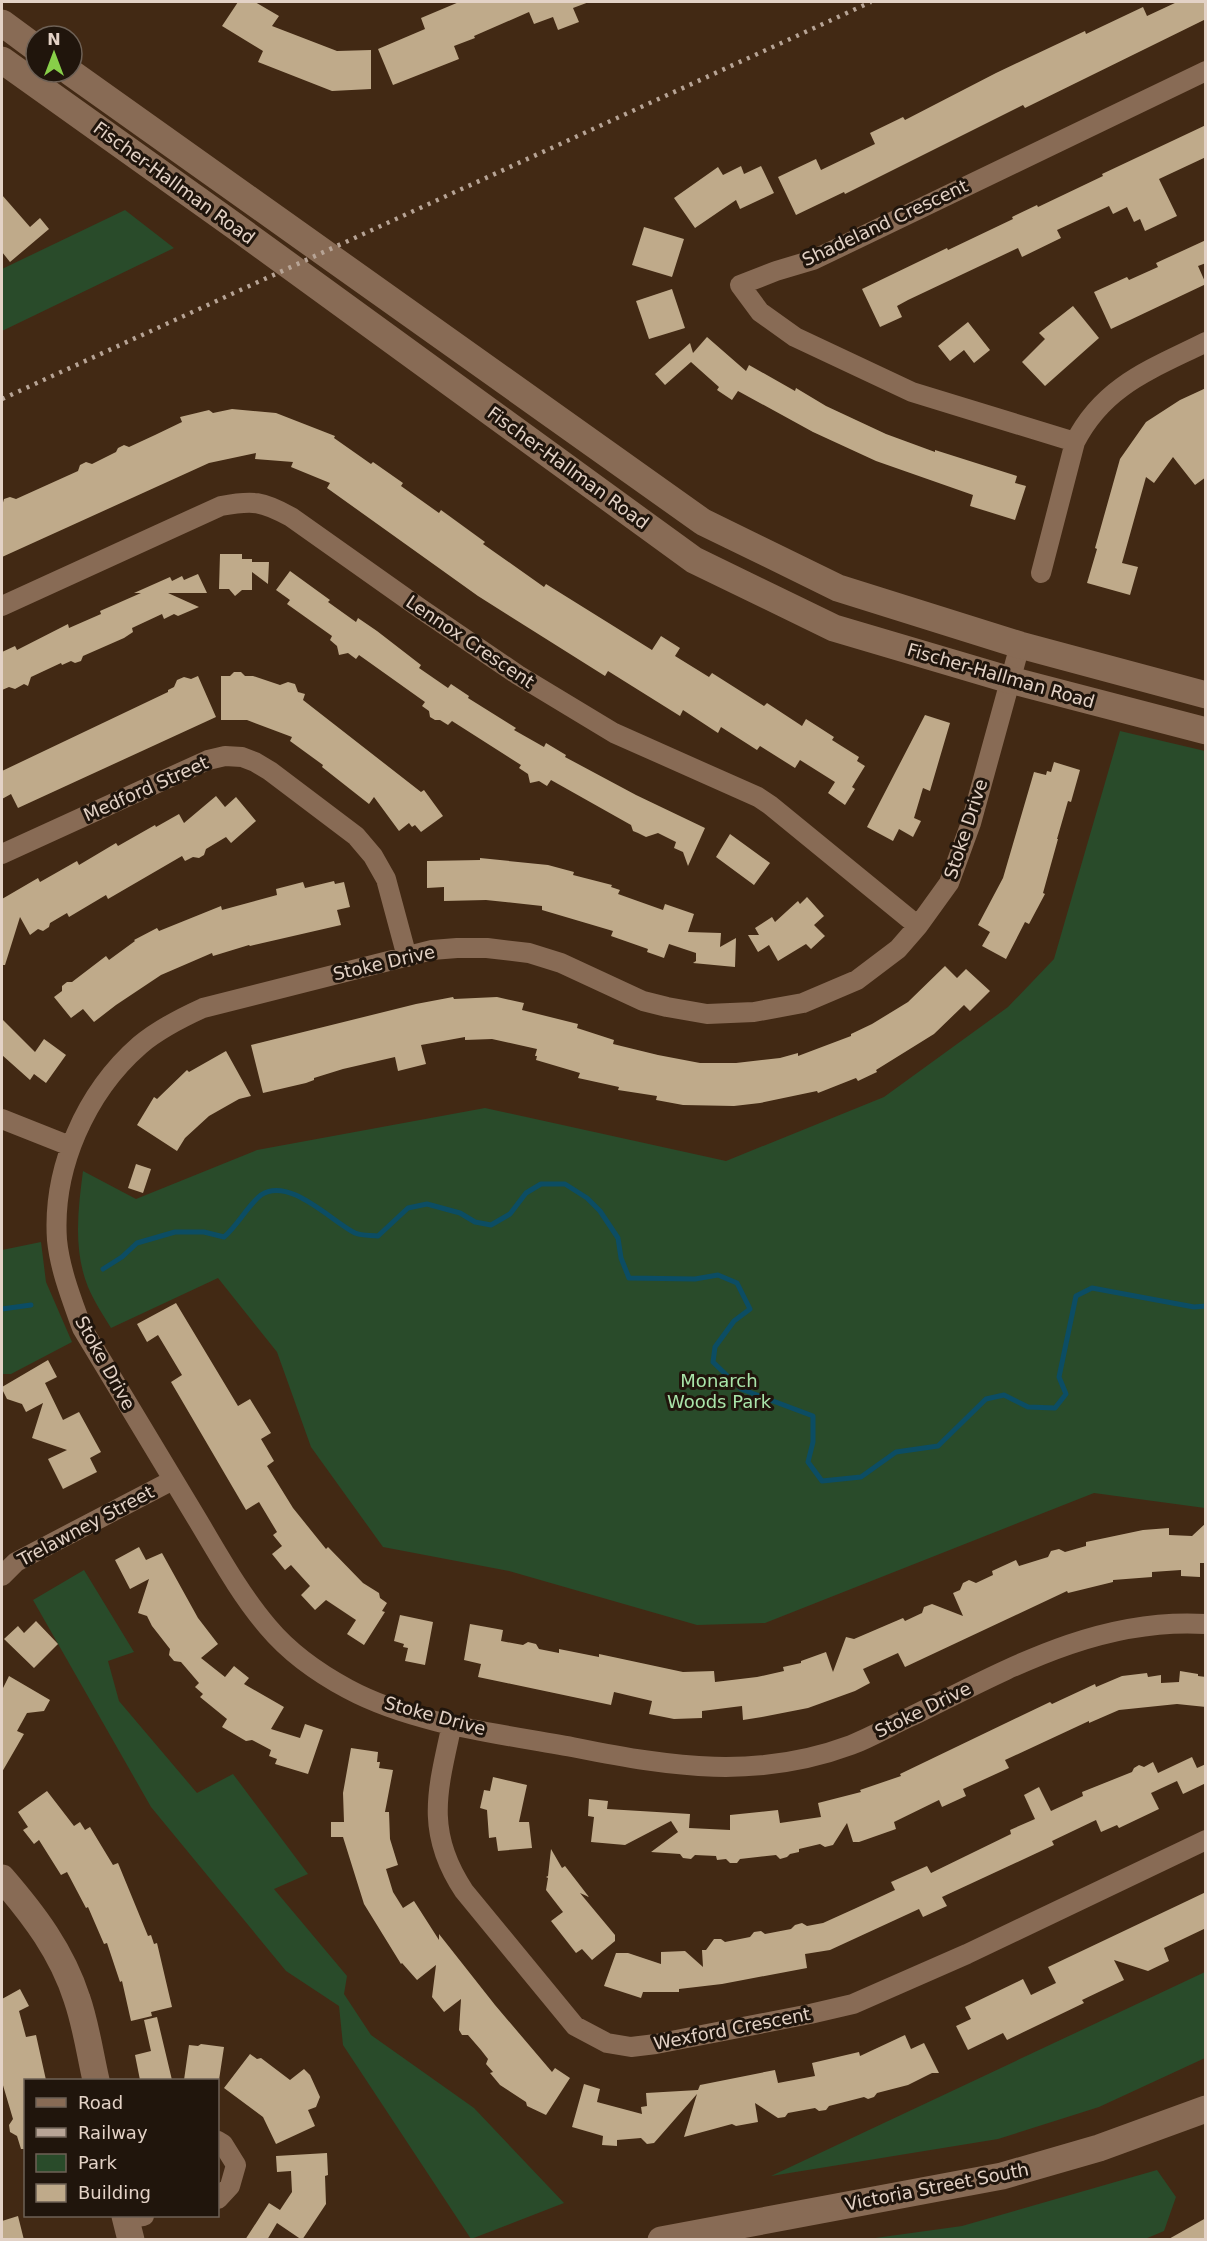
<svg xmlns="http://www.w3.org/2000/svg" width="1207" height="2241" viewBox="0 0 1207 2241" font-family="'DejaVu Sans',sans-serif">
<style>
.green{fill:#294b2a}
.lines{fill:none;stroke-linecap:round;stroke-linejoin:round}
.stream{stroke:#0c4d64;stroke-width:5}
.building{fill:#bfaa8a}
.street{stroke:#886b55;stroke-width:20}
.secondary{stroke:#886b55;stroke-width:27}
.rail{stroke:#b7a496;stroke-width:4.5;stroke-dasharray:3 6;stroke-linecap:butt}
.labels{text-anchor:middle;stroke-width:6;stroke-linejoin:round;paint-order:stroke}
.street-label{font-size:18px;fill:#e3d2c6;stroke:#20150c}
.park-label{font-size:18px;fill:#a9e4a9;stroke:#20150c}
</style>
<rect width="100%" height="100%" fill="#422914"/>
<path class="green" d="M125 210 174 248 2 331V269Z
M1120 731 1205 751V1508L1094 1493 765 1623 697 1625 509 1571 383 1547 311 1447 277 1352 218 1278 111 1328C103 1315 94 1301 88 1287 73 1250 78 1209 83 1171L136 1199 257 1150 485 1108 726 1161 884 1097 1008 1007 1054 959Z
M41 1242 46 1282 72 1342 11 1374H2V1250Z
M84 1570 134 1652 108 1661 119 1701 197 1793 233 1774 308 1874 274 1889 347 1976 344 1994 371 2035 474 2108 564 2203 471 2239 343 2045 339 2006 286 1971 151 1807 33 1600Z
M1205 1972V2058L1099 2107 998 2139 771 2176Z
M1157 2170 1176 2197 1164 2231 1145 2239H868L962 2226Z"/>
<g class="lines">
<path class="stream" d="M103 1269 122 1257 137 1243 175 1232H204L224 1237C237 1226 249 1204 261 1195 289 1176 331 1221 355 1233 362 1236 371 1235 378 1236L408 1208 427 1204 460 1213 475 1222 491 1225 510 1214 526 1193 541 1184H565L587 1198 600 1211 618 1238 621 1258 629 1278 695 1279 718 1275 737 1283 750 1309 734 1321 715 1347 713 1362 741 1389 813 1416V1442L808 1462 822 1481 861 1477 896 1452 938 1446 986 1399 1004 1395 1028 1407 1055 1408 1066 1394 1059 1377 1076 1296 1092 1288 1194 1307 1206 1306
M2 1309 31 1305"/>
</g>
<path class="building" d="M238 2H255L279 16 272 26 337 51 371 50V89L332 91 258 62 263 51 222 26Z
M459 2H589L573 8 579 22 558 30 553 17 534 24 529 12 474 36 475 38 454 46 459 59 393 85 378 49 425 29 421 18Z
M1177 2H1206V19L1025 108 1023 105 845 194 844 192 796 215 778 177 816 159 821 170 875 144 870 133 903 117 905 120 996 73 1085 31 1086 34 1143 7 1147 16Z
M1206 125V157L1159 179 1177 216 1145 231 1140 219 1134 222 1127 207 1113 214 1109 206 1057 230 1061 238 1022 257 1018 248 908 300 897 306 902 317 880 327 862 289 947 248 948 250 1013 219 1012 217 1037 205 1038 207 1103 176 1102 174Z
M741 166 744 174 761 166 774 193 740 209 736 200 695 228 674 198 718 167 723 175Z
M2 195 30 227 40 218 49 229 10 262 2 252Z
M644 227 684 239 672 277 632 265Z
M1206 240V263L1198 266 1206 284 1111 329 1094 292 1127 277 1129 280 1158 267 1156 263Z
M672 289 685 328 649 339 636 301Z
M1073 306 1099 338 1045 386 1022 362 1045 339 1039 333Z
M968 322 990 350 974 363 964 350 950 361 938 346Z
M707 337 746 371 749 365 795 391 796 388 826 406 886 434 935 452V450L1017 476 1015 483 1026 486 1015 520 970 506 973 495 876 461 813 432 738 391 732 400 717 390 719 387 691 362 665 385 655 374 690 343 693 353Z
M1206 388V477L1195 485 1173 457 1154 483 1146 477 1122 563 1138 567 1130 595 1087 583 1097 549 1095 548 1120 459 1146 422 1180 400Z
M232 409 276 413 335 436 334 438 371 464 373 462 403 483 401 486 439 513 441 510 485 542 483 544 544 587 546 584 652 650 661 636 680 648 675 656 709 677 712 673 764 706 767 703 802 726 806 719 834 737 832 740 859 757 857 761 865 766 852 787 855 789 845 805 828 793 835 782 800 760 795 768 760 746 757 750 721 727 718 733 683 710 680 716 608 671 605 676 478 596 327 488 330 483 291 467 293 462 255 459 256 453 209 463 2 557V506L4 499 10 497 16 499 78 471 80 465 86 462 92 464 116 452 118 448 124 445 129 447 155 435 182 422 180 417 209 410 213 413Z
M220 554H242V559H252V562H269L268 584 252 572V590H242L235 596 229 589H219Z
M290 571 330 600 328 602 356 622 358 618 377 631 421 665 419 668 448 688 451 684 469 696 468 698 516 728 514 730 544 747 546 743 566 755 565 757 636 795 705 828 688 866 683 852 674 848 676 842 658 833 646 837 638 833 633 831 631 825 551 780 547 786 539 781 530 783 528 774 519 768 521 765 452 721 448 725 440 720H435L430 717 429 711 422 706 425 702 359 655 356 659 348 653 339 655 337 646 330 640 332 636 287 604 290 600 276 590Z
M198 574 207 593H168L199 607 178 616 174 614 164 619 162 614 132 628 133 632 124 638 83 656 81 661 75 663 71 661 62 665 61 663 31 677 28 686 24 684 15 689 9 687 2 690V652L15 646 17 650 68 624 69 628 101 614 100 611 141 593H134L170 577 172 581 182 576 184 580Z
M234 672H241L245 676H253L280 685 288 682 295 684 298 692 305 694 303 700 421 792 424 790 443 816 421 832 415 825 412 827 409 823 399 831 374 797 369 804 322 767 323 765 290 741 292 737 247 720H221V676H230Z
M198 676 216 717 18 808 11 794 2 799V771L168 692V690L174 687 177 680 184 677 191 679Z
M925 715 950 723 930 791 923 788 914 818 921 821 913 837 899 829 893 841 867 827Z
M1054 762 1080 770 1071 802 1068 801 1057 839H1058L1043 893 1045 894 1029 924 1025 922 1006 959 982 946 990 932 978 925 1003 878 1034 772 1046 775 1047 771 1051 772Z
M216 796 225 807 236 797 256 821 231 843 226 837 206 849 204 855 199 858 193 857 185 861 182 856 108 899 106 895 69 917 67 913 50 923 49 927 43 931 38 929 30 935 20 917 5 965H2V899L38 878 40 882 77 861 79 865 116 843 118 846 155 825 156 827 179 814 184 823Z
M730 834 770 863 754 885 716 857Z
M480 858 548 865 574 872 573 875 612 885 611 887 620 890 618 894 663 910 665 904 694 914 688 932 721 933 720 947 736 938 735 967 693 963 696 961V953L669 944 664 958 647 952 648 949 611 936 613 931 542 910V906L486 900 444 901V887L427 888V861L480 860Z
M334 881 335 884 344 882 350 907 337 910 341 925 250 946 249 945 213 956 212 953 161 975 116 1005 94 1022 83 1009 71 1018 54 997 62 991V986L67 982H72L106 956 109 960 135 941 134 940 157 928 159 931 221 906 222 910 277 895 276 889 303 882 305 888Z
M807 897 824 916 814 925 825 936 811 949 806 944 778 961 769 945 758 952 748 935H759L755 928 772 917 775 922 798 901 800 904Z
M945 966 957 978 966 969 990 991 970 1011 964 1005 934 1034 876 1070 877 1072 858 1081 856 1078 818 1093 817 1091 760 1103 734 1106 683 1105 656 1100 657 1096 618 1090 619 1087 578 1078 580 1073 536 1060 537 1056H535L537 1049 492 1039 465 1040V1037L421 1045 426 1064 398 1071 395 1057 343 1069 314 1078V1080L306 1083 263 1093 251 1045 416 1004 453 997 454 999 497 997 524 1003 522 1010 578 1024 577 1028 614 1040 613 1044 658 1055 700 1063H736L780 1058 798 1053V1056L851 1036V1034L872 1024 908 1002Z
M2 1019 35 1052 44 1039 66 1055 46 1083 34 1074 30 1080 2 1055Z
M226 1051 251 1096 239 1099 209 1116 185 1138 177 1151 137 1125 154 1097 157 1099 187 1070 189 1072Z
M136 1164 151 1169 143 1193 128 1188Z
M176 1303 238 1406 250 1399 271 1433 261 1439 274 1461 267 1466 293 1508 326 1549 328 1547 363 1583 379 1593 380 1598 387 1603 382 1611 385 1612 364 1645 347 1634 356 1620 326 1600 315 1610 301 1595 310 1586 291 1565 285 1570 272 1554 282 1546 273 1535 277 1532 259 1502 246 1510 171 1382 182 1375 158 1335 147 1342 137 1324Z
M48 1360 57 1377 45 1383 63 1420 79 1412 101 1452 90 1458 97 1472 63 1489 48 1459 67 1450 32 1438 43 1403 26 1412 22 1404 7 1399 2 1389V1387Z
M1206 1523V1563H1200V1577L1181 1576V1570L1152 1572V1577L1113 1580V1582L1068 1593 1067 1591 905 1667 898 1653 863 1669 870 1683 855 1691 808 1708 762 1717 743 1720 742 1706 702 1711V1718L674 1719 649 1714 652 1701 614 1692 611 1705 478 1677 481 1664 464 1660 470 1624 503 1630 501 1641 523 1645 528 1642 536 1644 539 1649 559 1653V1649L599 1657V1654L683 1672 714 1671 715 1682 757 1677 784 1671 783 1667 801 1663V1661L826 1652 833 1672 846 1637 854 1639 903 1618 905 1621 922 1613 924 1607 932 1604 963 1616 953 1593 960 1590 963 1583 969 1580 976 1583 993 1575 992 1571 1016 1560 1019 1566 1048 1557 1051 1551 1059 1549 1065 1552 1086 1546V1542L1143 1530 1169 1528V1535L1192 1536Z
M139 1547 146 1560 162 1553 198 1618 218 1644 201 1658 225 1677 234 1666 249 1678 244 1684 284 1707 271 1729 300 1738 305 1724 323 1730 308 1774 275 1764 277 1759 269 1756 271 1750 252 1740 246 1741 222 1727 227 1719 200 1697 203 1694 195 1687 199 1683 181 1662 174 1661 169 1655 170 1649 152 1626 147 1616 138 1613 149 1579 130 1589 115 1560Z
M400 1615 433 1622 425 1665 405 1661 408 1648 403 1647 404 1644 394 1641Z
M36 1621 58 1644 34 1668 4 1639 18 1626 24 1633Z
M1180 1671 1198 1674V1676L1206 1677V1707L1177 1704 1119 1710 1089 1723V1721L1005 1760 1009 1768 963 1789 966 1796 942 1807 939 1800 894 1822 896 1829 859 1842H853L847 1823 833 1845 825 1847 820 1844 799 1849V1852L790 1854 787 1857 780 1859 776 1855 740 1859 737 1863H730L726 1859 717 1860 716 1856 695 1855 691 1859 683 1858 680 1854 651 1852 678 1832 671 1821 625 1845 591 1842 594 1817 588 1816 589 1799 608 1801 607 1809 690 1814 689 1828 730 1830V1815L778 1810 780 1823 821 1817 818 1803 861 1792 860 1790 901 1776 900 1774 1050 1702 1052 1704 1095 1684 1096 1687 1122 1676 1147 1673 1148 1677 1161 1675V1683L1179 1682Z
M9 1676 50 1700 44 1711 27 1713 17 1731 24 1734 2 1772V1690Z
M351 1748 378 1752 377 1762H380L379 1768 393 1770 385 1812H389L390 1839 398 1865 386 1869 393 1892 403 1908 414 1901 439 1940V1934L495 2005 552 2072 555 2068 570 2078 546 2115 527 2106 526 2102 500 2085 490 2073 493 2072 486 2064 488 2059 481 2050 468 2035H462L459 2030 461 1999 444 2012 432 1997 436 1965 417 1980 402 1963 401 1964 364 1904 343 1837H331V1822H344L343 1793Z
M1192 1757 1197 1768 1206 1764V1783L1183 1794 1177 1781 1151 1793 1159 1809 1119 1828 1117 1825 1101 1832 1096 1820 1052 1841 1054 1845 942 1897 947 1906 923 1917 919 1909 830 1950 805 1954 807 1968 722 1984 679 1989V1992H643L641 1998 604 1986 616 1953H628L661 1964V1952L685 1951 703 1967 702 1950H706L714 1939H721L725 1942 750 1937 754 1932 761 1931 765 1934 791 1929 795 1925 802 1923 807 1926 823 1923 854 1909 895 1890 891 1882 927 1866 931 1873 1011 1834 1010 1830 1035 1819 1024 1795 1039 1787 1051 1811 1083 1796 1082 1792 1132 1772 1134 1768 1139 1765 1144 1767 1153 1762 1158 1773Z
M493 1777 527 1785 519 1822H529L532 1848 498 1851 496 1837 489 1838 487 1810 480 1808 484 1790 490 1791Z
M47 1791 74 1826 80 1822 85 1830 90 1827 113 1865 118 1863 148 1936 151 1935 154 1944 157 1943 172 2007 151 2012 152 2016 131 2021 122 1981 120 1982 107 1943 104 1944 88 1907 86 1908 67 1872 61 1875 39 1840 34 1844 23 1830 28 1827 18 1812Z
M551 1849 562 1868 565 1866 589 1897 580 1893 615 1935V1941L592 1960 582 1949 576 1953 551 1921 563 1912 546 1890 548 1878 546 1877 548 1876Z
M1206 1892V1928L1164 1948 1169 1961 1148 1971 1114 1960 1124 1980 1082 2000 1084 2003 1007 2040 1003 2033 968 2050 956 2026 971 2019 965 2007 1023 1979 1031 1995 1056 1983 1048 1967Z
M20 1989 29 2006 19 2011 26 2037 36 2035 46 2080H26V2149H21L17 2136 10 2132 9 2125 13 2119 2 2082V1999Z
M157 2017 172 2080H140L135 2055 151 2051 144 2020Z
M905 2035 911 2049 924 2043 939 2073H932L908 2085 877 2093 874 2097 868 2099 864 2097 829 2106 826 2110 819 2111 815 2108 788 2113 785 2117 778 2118 755 2103 758 2122 736 2126 732 2124 684 2137 697 2094 654 2143 647 2144 641 2138 617 2140V2146L602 2145 603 2136 572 2127 584 2084 600 2089 597 2102 642 2114 641 2107 647 2106 646 2093 698 2090 700 2085 775 2070 778 2083 815 2076 812 2063 859 2052 860 2056Z
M201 2044 224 2047 219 2080H184L189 2045 198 2046Z
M250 2054 257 2059 261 2058 290 2080 304 2069 310 2075 320 2097 316 2107 308 2110 315 2126 276 2144 263 2117 224 2088Z
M327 2153 328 2175 325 2176 326 2204 302 2240 277 2223 267 2240H245L269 2203 280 2210 292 2192 291 2171 277 2172 276 2156Z
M18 2216 24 2240H2V2221Z
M1206 2218V2240H1167Z"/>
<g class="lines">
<path class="street" d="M1075 442 912 392 795 337 760 312 740 285 776 271 813 260 1206 71
M1041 573 1075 442C1104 385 1152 369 1206 342
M2 606 221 506C253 500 262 501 291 517L421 609 518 675 614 733 758 797 770 805 918 926
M1020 645 971 823 949 883 918 926 898 949 857 980 803 1003 754 1012 707 1014 667 1007 643 1001 561 963 529 953 487 948H457L432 950 203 1008C181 1018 159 1029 140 1045 86 1092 52 1168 57 1240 60 1270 72 1300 82 1328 120 1390 156 1452 194 1514 217 1552 239 1593 268 1627 289 1652 320 1674 348 1689 415 1725 503 1734 577 1748 672 1767 757 1780 851 1745 872 1737 892 1725 912 1716 1006 1670 1097 1617 1206 1624
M2 854 208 760 225 756 242 757 255 762 270 771 356 836 373 856 386 879 407 957
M2 1119 70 1146
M2 1576 16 1562 173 1480
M452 1724C438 1789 424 1831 464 1891L575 2026 607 2043 631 2047 656 2044 810 2014 853 2004 967 1954 1206 1840
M218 2141 223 2144 236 2165 230 2186 218 2199
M126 2219 144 2216"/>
<path class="secondary" d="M2 23 36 48
M2 60 236 227 694 560 834 628 1010 680 1206 731
M70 72 703 522 838 588 1020 645 1206 695
M2 1878C34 1915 62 1952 77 1999 86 2025 90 2054 96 2080
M125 2216 131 2240
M661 2240 1002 2176 1099 2148 1206 2109"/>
<path class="rail" d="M2 399 871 2"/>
</g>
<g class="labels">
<g class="street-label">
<text transform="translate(174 183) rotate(36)" y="6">Fischer-Hallman Road</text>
<text transform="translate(885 223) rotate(-25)" y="6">Shadeland Crescent</text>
<text transform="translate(568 468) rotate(36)" y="6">Fischer-Hallman Road</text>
<text transform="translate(470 642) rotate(34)" y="6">Lennox Crescent</text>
<text transform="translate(1001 676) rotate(16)" y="6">Fischer-Hallman Road</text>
<text transform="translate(146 789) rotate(-24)" y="6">Medford Street</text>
<text transform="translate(966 829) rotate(-72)" y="6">Stoke Drive</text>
<text transform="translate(384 963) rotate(-13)" y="6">Stoke Drive</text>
<text transform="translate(105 1363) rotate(61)" y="6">Stoke Drive</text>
<text transform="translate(86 1526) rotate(-28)" y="6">Trelawney Street</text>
<text transform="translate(923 1710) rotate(-26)" y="6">Stoke Drive</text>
<text transform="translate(435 1716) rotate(15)" y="6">Stoke Drive</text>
<text transform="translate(732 2029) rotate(-11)" y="6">Wexford Crescent</text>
<text transform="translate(937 2187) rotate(-11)" y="6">Victoria Street South</text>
</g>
<g class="park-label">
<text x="719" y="1387">Monarch<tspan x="719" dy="21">Woods Park</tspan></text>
</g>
</g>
<rect width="1207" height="2241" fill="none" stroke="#e3d2c6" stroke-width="6"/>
<rect x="24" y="2079" width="195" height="138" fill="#20150c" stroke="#6e6156" stroke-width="1.5"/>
<rect x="36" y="2098" width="30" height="9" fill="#886b55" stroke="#6e6156" stroke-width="1.5"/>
<text x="78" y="2109" font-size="18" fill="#e3d2c6">Road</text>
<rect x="36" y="2128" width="30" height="9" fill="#b7a496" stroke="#6e6156" stroke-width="1.5"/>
<text x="78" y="2139" font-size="18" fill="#e3d2c6">Railway</text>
<rect x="36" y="2154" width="30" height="18" fill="#294b2a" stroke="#6e6156" stroke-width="1.5"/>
<text x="78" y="2169" font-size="18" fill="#e3d2c6">Park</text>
<rect x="36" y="2184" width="30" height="18" fill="#bfaa8a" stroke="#6e6156" stroke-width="1.5"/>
<text x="78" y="2199" font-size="18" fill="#e3d2c6">Building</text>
<g transform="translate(54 54)"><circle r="28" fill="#20150c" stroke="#6e6156" stroke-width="1.5"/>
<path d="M0-4.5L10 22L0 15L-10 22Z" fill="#88cf49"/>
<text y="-9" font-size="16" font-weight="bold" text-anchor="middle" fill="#e3d2c6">N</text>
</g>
</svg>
